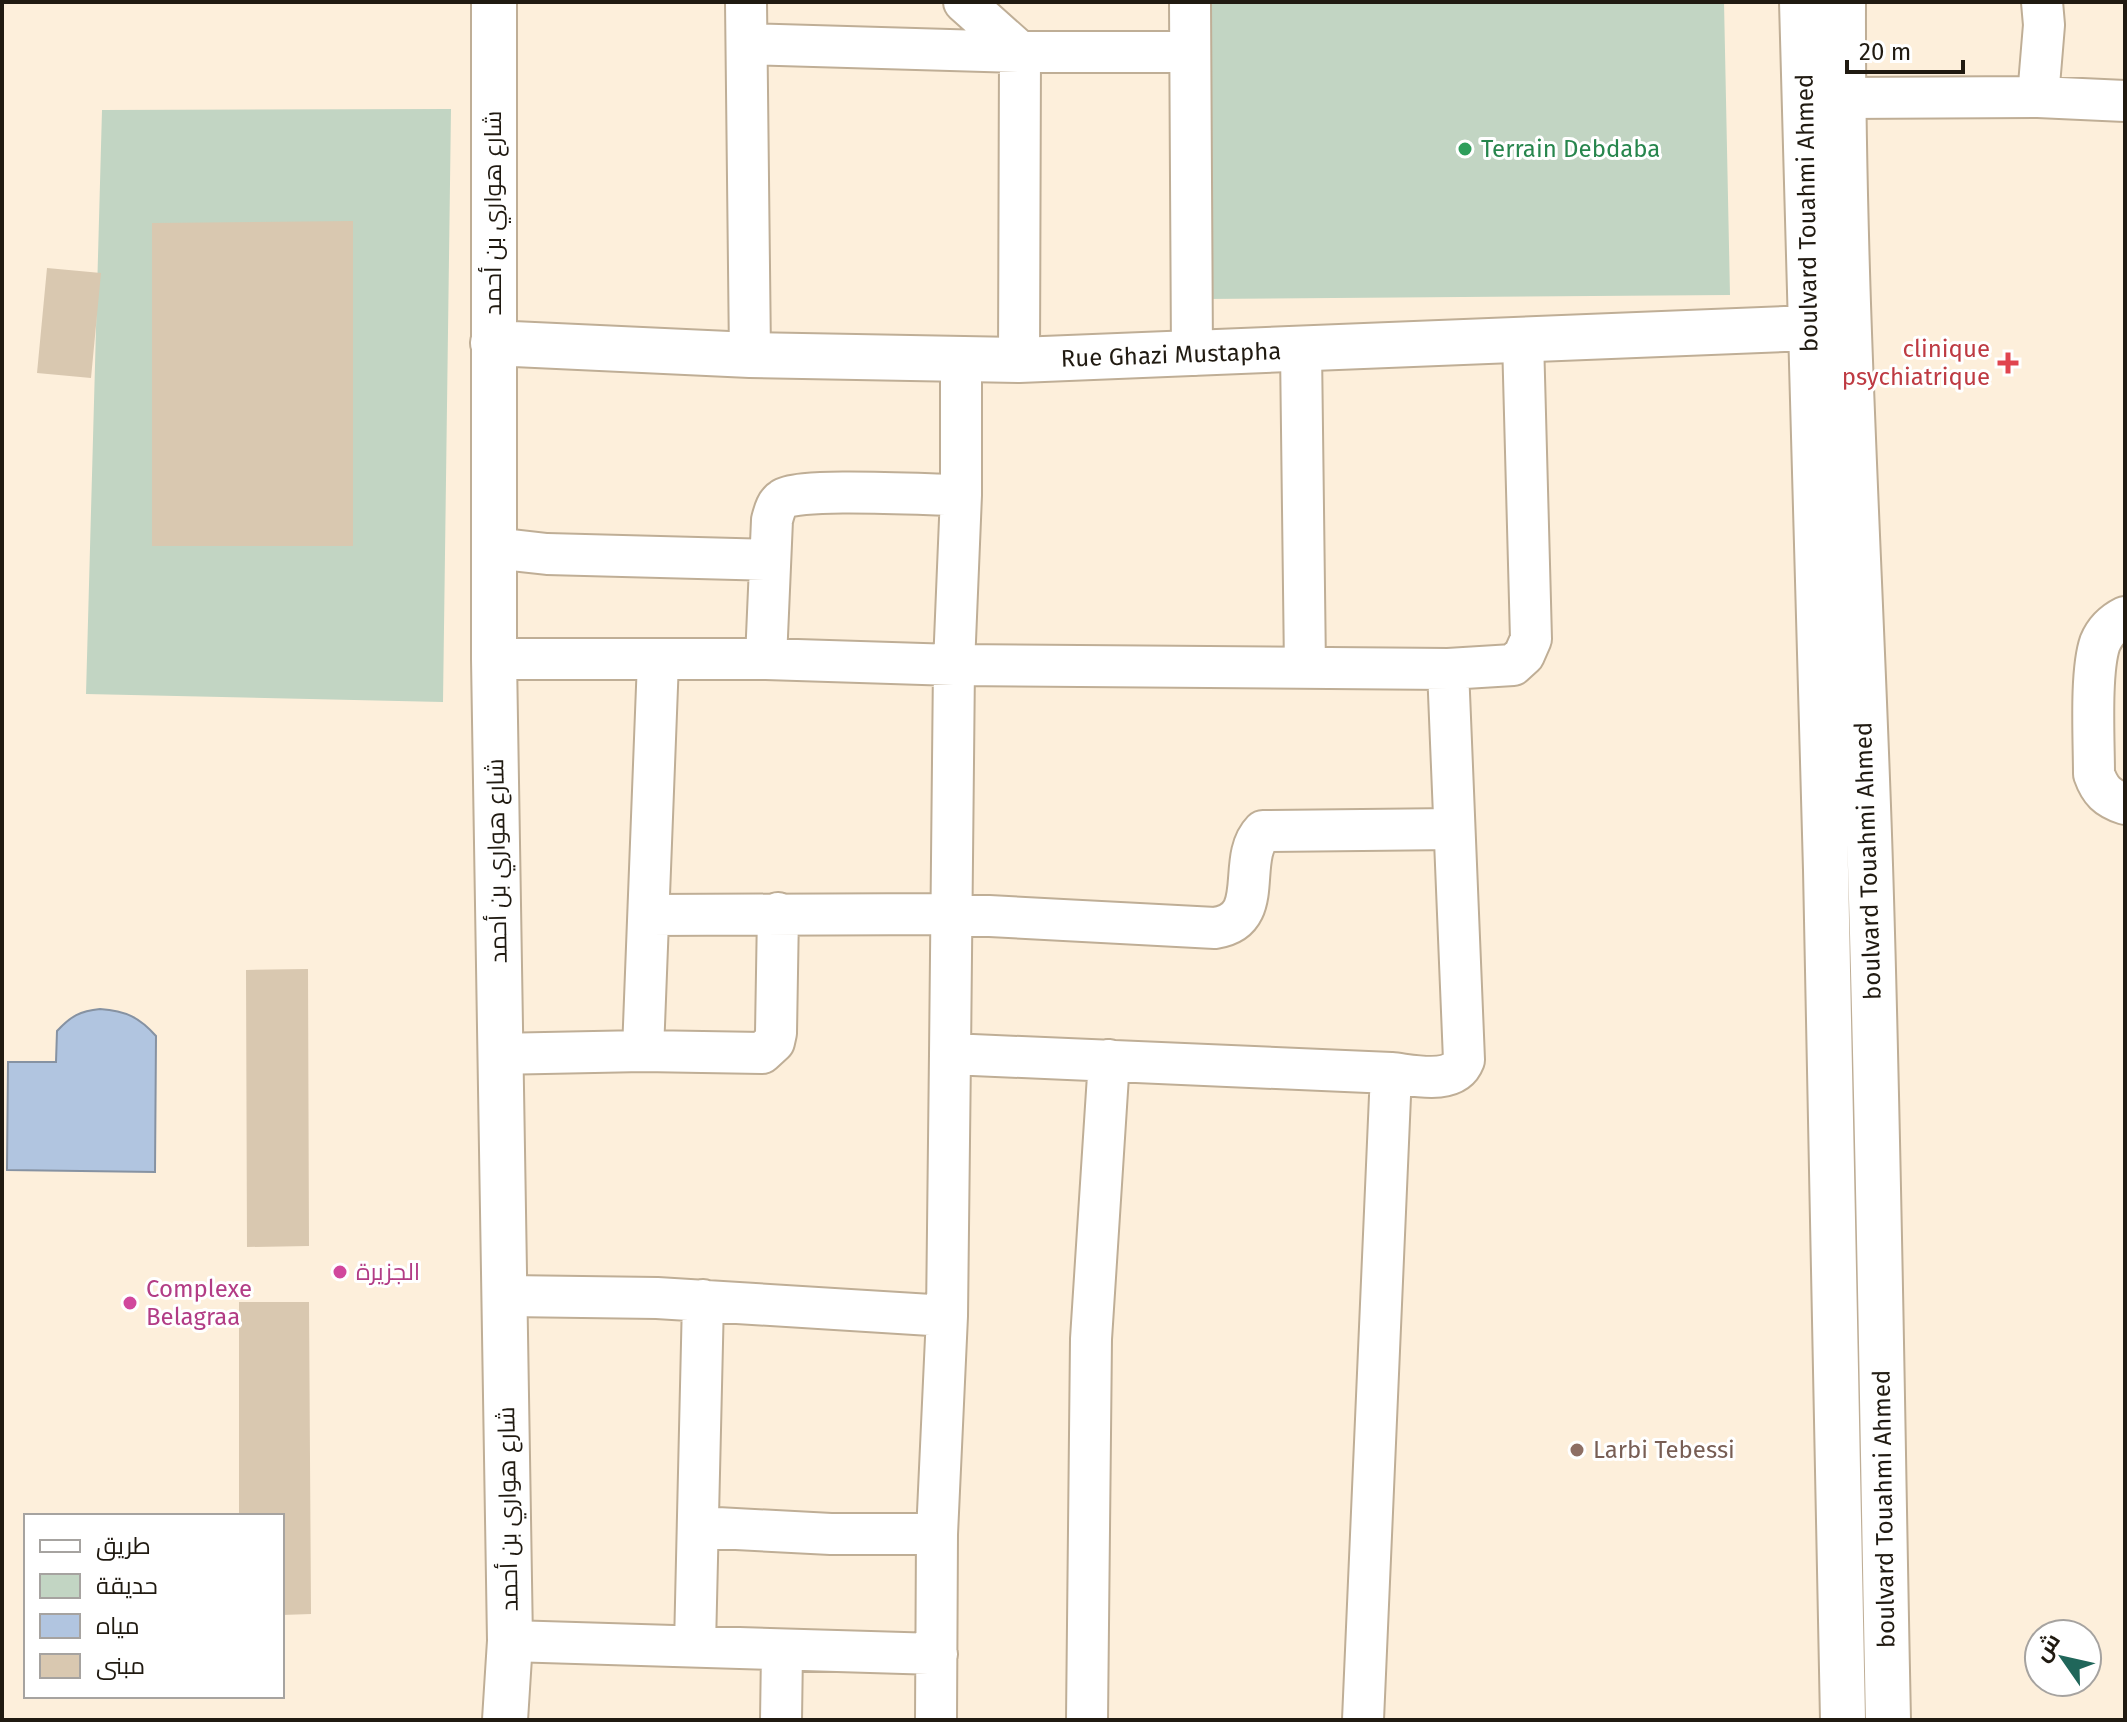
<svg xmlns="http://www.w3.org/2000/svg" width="2127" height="1722" viewBox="0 0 2127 1722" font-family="'Fira Sans',Cairo,sans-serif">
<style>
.green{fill:#c2d5c3}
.water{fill:#b1c5e0;stroke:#8692a2;stroke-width:2}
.building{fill:#d9c8b0}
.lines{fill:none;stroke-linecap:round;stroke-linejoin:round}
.street-casing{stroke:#bfae96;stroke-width:44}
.secondary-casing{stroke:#bfae96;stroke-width:48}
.street{stroke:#fff;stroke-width:40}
.secondary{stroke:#fff;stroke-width:44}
.leisure-dot{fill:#2e9e5b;stroke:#fff;stroke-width:3}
.health-dot{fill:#e0444e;stroke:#fff;stroke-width:3}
.hotel-dot{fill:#d1479c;stroke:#fff;stroke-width:3}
.education-dot{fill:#8d6e63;stroke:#fff;stroke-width:3}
.labels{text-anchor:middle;stroke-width:6;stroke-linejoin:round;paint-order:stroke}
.leisure-label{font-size:24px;fill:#27864d;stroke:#fff;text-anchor:start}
.street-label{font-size:24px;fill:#201a11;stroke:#fff}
.health-label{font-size:24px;fill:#be3a42;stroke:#fff;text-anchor:end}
.hotel-label{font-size:24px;fill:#b23c85;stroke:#fff;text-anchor:start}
.education-label{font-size:24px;fill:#785e54;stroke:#fff;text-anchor:start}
</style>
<rect width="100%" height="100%" fill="#fdefdb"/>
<path class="green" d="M1202 2H1724L1730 295 1202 299Z
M451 109 443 702 86 694 102 110Z"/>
<path class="water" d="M100 1009C126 1011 139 1017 156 1036L155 1172 7 1170 8 1062H56L57 1031C71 1016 80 1011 100 1009Z"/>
<path class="building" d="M353 221V546H152V223Z
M47 268 101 273 91 378 37 373Z
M308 969 309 1246 247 1247 246 970Z
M239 1302H309L311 1614 282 1615V1516H239Z"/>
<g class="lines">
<g class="street-casing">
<path id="street" d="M746 2 750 355
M964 2 1020 52 1019 360
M1190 2 1192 355
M748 44 1020 52H1189
M2038 97 2044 25 2042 2
M1843 98 2038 97 2125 101
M1301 350 1305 668
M494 548 547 554 769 560
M2125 617C2113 623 2105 631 2100 643 2090 672 2094 741 2094 774 2100 791 2107 798 2125 804
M494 659H766L954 665 1448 669 1513 665 1524 655 1531 639 1523 339
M766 659 772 520C774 513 776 503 783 499 799 487 933 495 961 495
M649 915 951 914 1215 928C1268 920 1235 860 1263 831L1454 829
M643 1051 658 661
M499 1054 643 1051 762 1053 774 1042 776 1033 778 913
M950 1054 954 665 961 495V357
M1391 1073C1413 1075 1454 1086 1464 1060L1448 669
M506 1296 657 1298 947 1316
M698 1527 831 1534H937
M510 1641 937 1654
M695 1646 703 1300
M781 1720 782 1651
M936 1720 937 1534 947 1316 950 1054 1391 1073 1363 1720
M1087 1720 1091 1339 1109 1060"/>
</g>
<g class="secondary-casing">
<path id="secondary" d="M494 2V659L510 1641 505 1720
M1802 2 1826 870 1843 1720
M1843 2C1842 290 1861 577 1870 865 1879 1150 1882 1435 1888 1720
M493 343 750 355 1019 360 1810 328 1838 324"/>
</g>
<use href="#street" class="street"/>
<use href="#secondary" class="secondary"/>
</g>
<circle class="leisure-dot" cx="1465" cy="149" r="8"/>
<path class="health-dot" d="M2004 351h8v8h8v8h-8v8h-8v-8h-8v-8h8z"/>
<g class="hotel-dot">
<circle cx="340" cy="1272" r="8"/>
<circle cx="130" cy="1303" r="8"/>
</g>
<circle class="education-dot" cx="1577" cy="1450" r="8"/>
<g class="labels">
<g class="leisure-label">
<text x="1481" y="157">Terrain Debdaba</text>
</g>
<g class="street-label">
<text transform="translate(493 213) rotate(-90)" y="8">شارع هواري بن أحمد</text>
<text transform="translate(1807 213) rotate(-91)" y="8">boulvard Touahmi Ahmed</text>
<text transform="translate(1171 355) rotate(-2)" y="8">Rue Ghazi Mustapha</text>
<text transform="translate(497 861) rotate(-91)" y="8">شارع هواري بن أحمد</text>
<text transform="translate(1868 861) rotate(-92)" y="8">boulvard Touahmi Ahmed</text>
<text transform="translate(508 1509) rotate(-91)" y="8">شارع هواري بن أحمد</text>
<text transform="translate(1884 1509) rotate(-91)" y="8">boulvard Touahmi Ahmed</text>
</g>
<g class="health-label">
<text x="1990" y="357">clinique<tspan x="1990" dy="28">psychiatrique</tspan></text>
</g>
<g class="hotel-label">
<text x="356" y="1280">الجزيرة</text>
<text x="146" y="1297">Complexe<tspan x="146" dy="28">Belagraa</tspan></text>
</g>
<g class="education-label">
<text x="1593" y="1458">Larbi Tebessi</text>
</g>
</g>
<rect width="2127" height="1722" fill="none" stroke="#201a11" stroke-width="8"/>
<rect x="24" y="1514" width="260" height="184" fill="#ffffff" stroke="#a6a3a0" stroke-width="2"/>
<rect x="40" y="1540" width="40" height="12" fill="#ffffff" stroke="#a6a3a0" stroke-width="2"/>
<text x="96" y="1554" font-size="24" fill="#201a11">طريق</text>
<rect x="40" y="1574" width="40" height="24" fill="#c2d5c3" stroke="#a6a3a0" stroke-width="2"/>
<text x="96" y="1594" font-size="24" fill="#201a11">حديقة</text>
<rect x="40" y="1614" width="40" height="24" fill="#b1c5e0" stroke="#a6a3a0" stroke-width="2"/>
<text x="96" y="1634" font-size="24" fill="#201a11">مياه</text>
<rect x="40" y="1654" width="40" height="24" fill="#d9c8b0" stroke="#a6a3a0" stroke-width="2"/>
<text x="96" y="1674" font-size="24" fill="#201a11">مبنى</text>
<g transform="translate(2063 1658) rotate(304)"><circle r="38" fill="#ffffff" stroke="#a6a3a0" stroke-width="2"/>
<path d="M0-6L14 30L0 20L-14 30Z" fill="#20665a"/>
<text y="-12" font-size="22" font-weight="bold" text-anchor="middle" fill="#201a11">ش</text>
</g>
<path d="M1847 60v12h116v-12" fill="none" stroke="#201a11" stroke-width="4"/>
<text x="1859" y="60" font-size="24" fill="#201a11" stroke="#ffffff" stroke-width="6" paint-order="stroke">20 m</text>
</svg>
